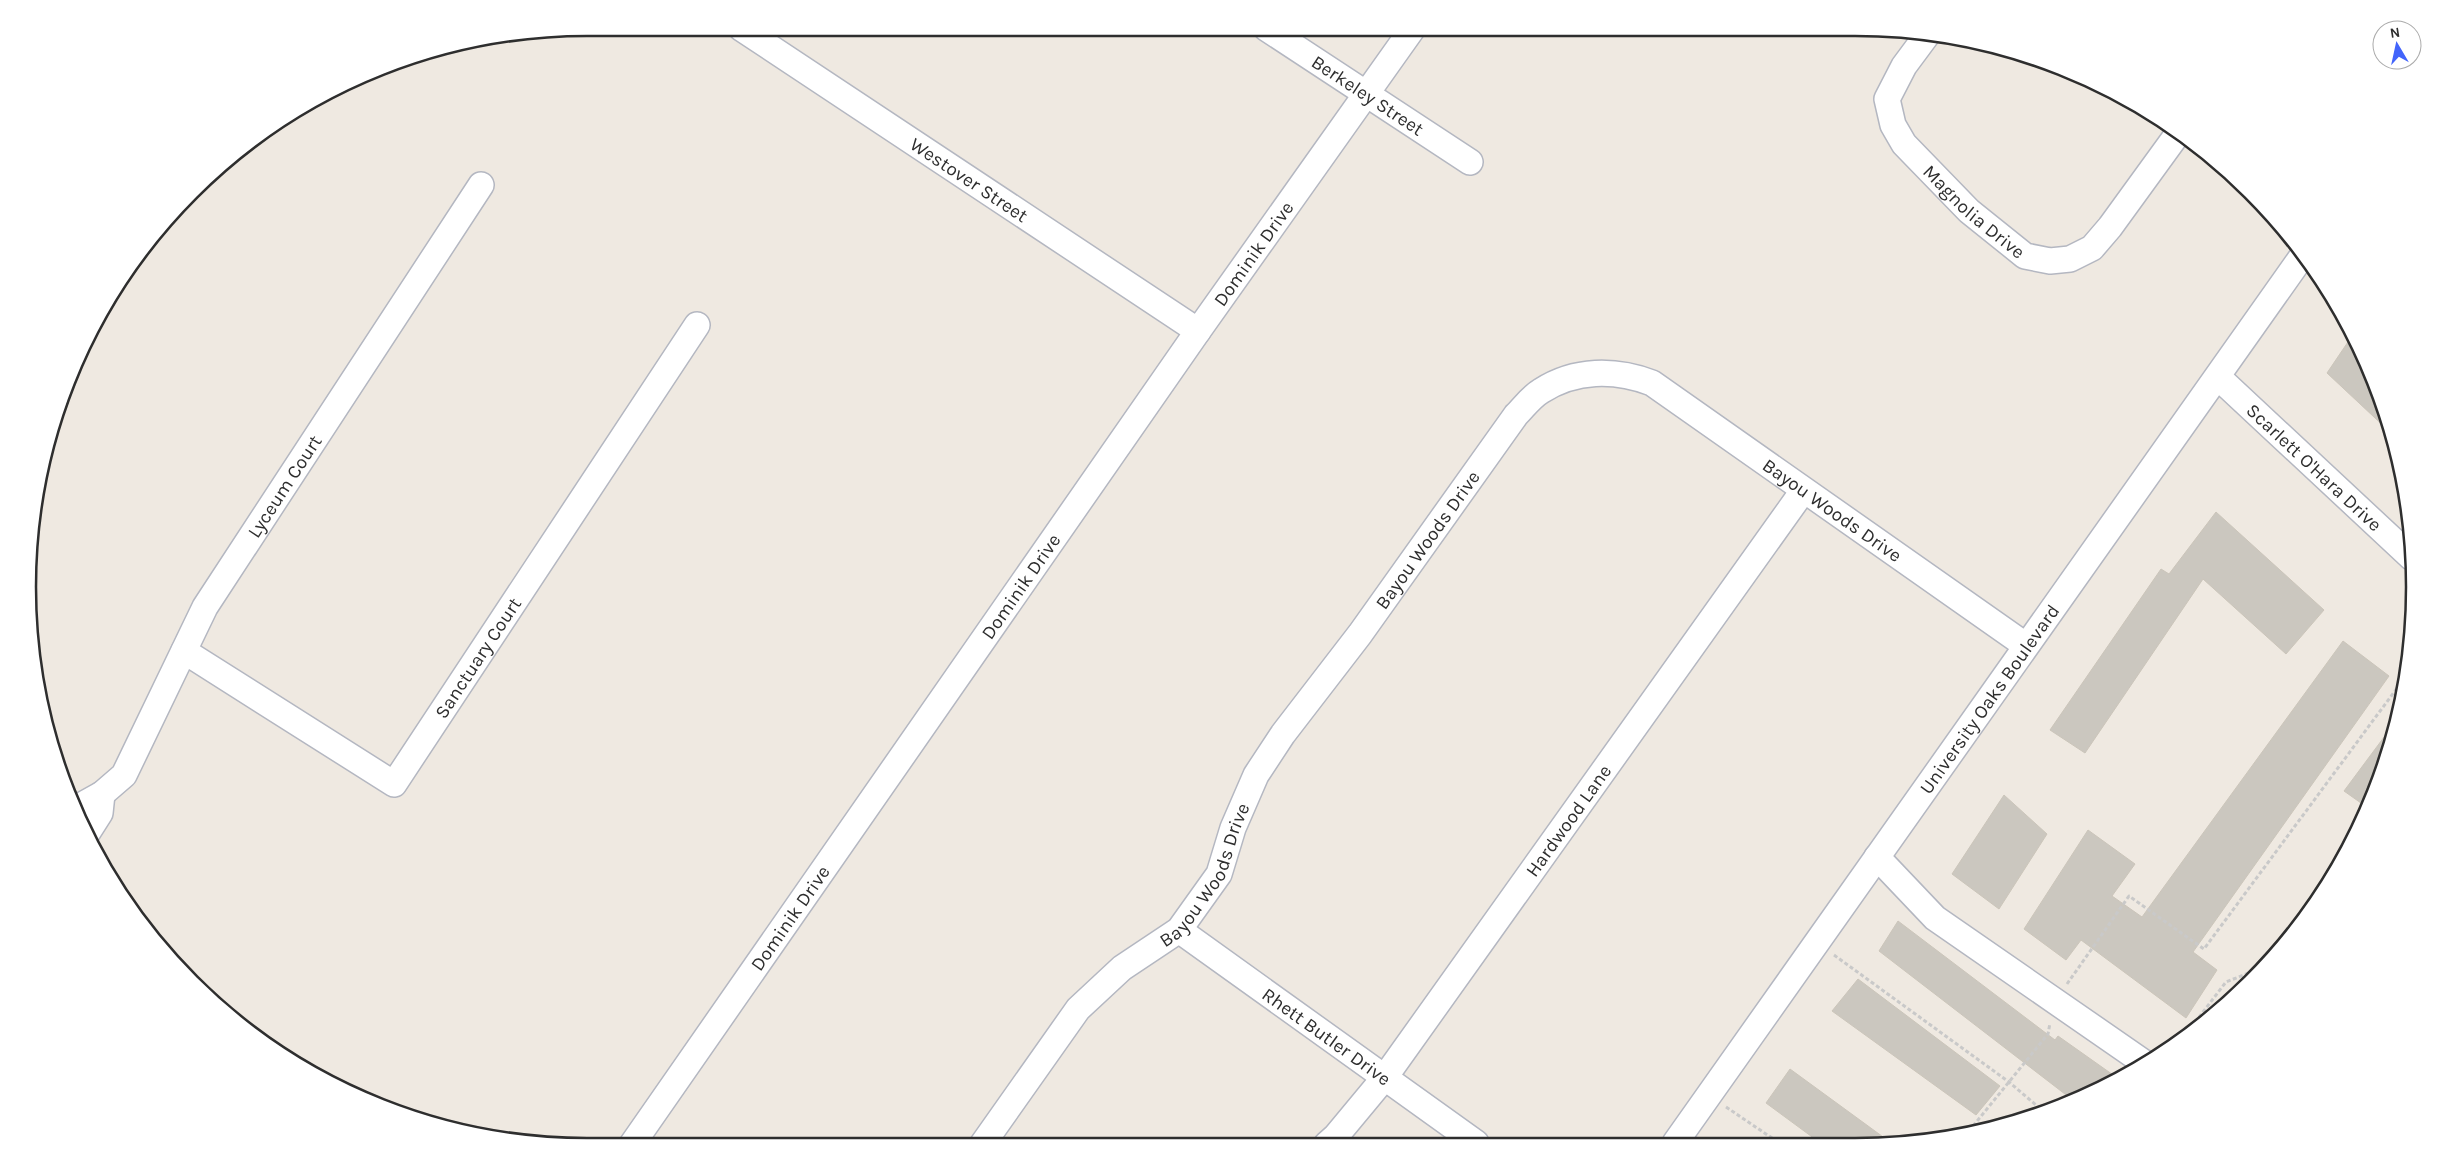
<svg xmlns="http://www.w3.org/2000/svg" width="2442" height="1174" viewBox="0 0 2442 1174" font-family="Karla,sans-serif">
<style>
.building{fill:#cbc7bf;stroke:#cbc5ba}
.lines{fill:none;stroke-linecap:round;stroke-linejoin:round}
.minor-casing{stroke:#b4b7c1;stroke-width:28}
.path{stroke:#c9c9c9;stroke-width:3;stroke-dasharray:4 2.5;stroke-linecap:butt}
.minor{stroke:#fff;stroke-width:25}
.labels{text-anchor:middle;stroke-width:5;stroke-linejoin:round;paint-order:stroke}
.street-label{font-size:19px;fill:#2e2e2e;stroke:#fff}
.rim{fill:none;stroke:#2e2e2e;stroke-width:2.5}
</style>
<rect width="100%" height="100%" fill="#efe9e1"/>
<path class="building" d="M2352 336 2372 373 2390 432 2327 373Z
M2216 512 2324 610 2286 654 2203 579 2085 753 2050 730 2161 569 2169 574Z
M2343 641 2389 676 2193 952 2217 970 2186 1018 2081 940 2066 960 2024 929 2088 830 2135 864 2112 896 2142 917Z
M2393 725 2395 726 2368 808 2344 791Z
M2004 795 2047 834 1999 909 1952 874Z
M1898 921 2055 1040 2058 1036 2116 1077 2074 1101 1879 951Z
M1858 979 2000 1086 1976 1115 1832 1011Z
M1790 1069 1890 1142H1819L1766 1103Z"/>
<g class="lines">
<g class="minor-casing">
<g id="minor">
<path id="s1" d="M741 28 1198 331"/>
<path id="s2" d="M1266 28 1470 162"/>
<path id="s3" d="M1927 35 1904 66 1887 99 1893 125 1904 144 1969 211 2025 256 2050 261 2070 259 2092 248 2110 227 2179 132"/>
<path id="s4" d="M2218 377 2411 557"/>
<path id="s5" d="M184 651 394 784 697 325"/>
<path id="s6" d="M75 809 102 794 124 775 205 607 481 185"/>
<path d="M86 835 100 813 102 794"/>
<path d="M1877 857 1935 918 2143 1062"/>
<path id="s7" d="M1179 930 1476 1143"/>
<path id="s8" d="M1675 1143 2303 255"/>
<path id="s9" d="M1327 1144 1336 1136 1385 1077 1803 491"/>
<path id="s10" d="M982 1145 1078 1009 1122 968 1179 930 1219 874 1233 828 1256 775 1283 734 1360 634 1516 415C1524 407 1531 397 1541 391 1575 369 1615 369 1652 383L2025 645"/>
<path id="s11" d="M631 1146 1198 331 1413 28"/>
</g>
</g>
<path class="path" d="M1834 955 2009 1082 2043 1111
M2067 984 2129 896 2204 949 2406 676
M2183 1038 2226 982 2256 970
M1726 1107 1778 1142
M1969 1131 2048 1034 2050 1023"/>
<use href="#minor" class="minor"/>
</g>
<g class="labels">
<g class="street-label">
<text dy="7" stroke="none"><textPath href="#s2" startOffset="122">Berkeley Street</textPath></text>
<text dy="7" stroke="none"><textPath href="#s1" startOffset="274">Westover Street</textPath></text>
<text dy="7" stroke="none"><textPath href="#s3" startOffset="222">Magnolia Drive</textPath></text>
<text dy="7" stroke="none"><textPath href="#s11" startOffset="1088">Dominik Drive</textPath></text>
<text dy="7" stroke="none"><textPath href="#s4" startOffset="132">Scarlett O'Hara Drive</textPath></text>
<text dy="7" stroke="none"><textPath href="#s6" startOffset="391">Lyceum Court</textPath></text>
<text dy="7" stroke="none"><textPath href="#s10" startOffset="1285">Bayou Woods Drive</textPath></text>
<text dy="7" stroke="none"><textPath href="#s10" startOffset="761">Bayou Woods Drive</textPath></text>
<text dy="7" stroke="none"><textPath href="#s11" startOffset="682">Dominik Drive</textPath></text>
<text dy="7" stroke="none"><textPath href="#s5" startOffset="400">Sanctuary Court</textPath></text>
<text dy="7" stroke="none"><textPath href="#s8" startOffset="544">University Oaks Boulevard</textPath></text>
<text dy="7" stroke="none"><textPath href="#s9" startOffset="404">Hardwood Lane</textPath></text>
<text dy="7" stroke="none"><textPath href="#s10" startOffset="356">Bayou Woods Drive</textPath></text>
<text dy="7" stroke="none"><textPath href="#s11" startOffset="278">Dominik Drive</textPath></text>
<text dy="7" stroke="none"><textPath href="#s7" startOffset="182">Rhett Butler Drive</textPath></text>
</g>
</g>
<path d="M0 0H2442V1174H0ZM587 36H1855A551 551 0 0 1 2406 587V587A551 551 0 0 1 1855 1138H587A551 551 0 0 1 36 587V587A551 551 0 0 1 587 36Z" fill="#fff" fill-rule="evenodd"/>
<path class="rim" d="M587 36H1855A551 551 0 0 1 2406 587V587A551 551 0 0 1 1855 1138H587A551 551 0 0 1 36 587V587A551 551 0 0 1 587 36Z"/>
<g transform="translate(2397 45) rotate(351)"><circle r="24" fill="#ffffff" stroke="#ababab"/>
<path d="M0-4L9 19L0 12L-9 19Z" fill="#4264fb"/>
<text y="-8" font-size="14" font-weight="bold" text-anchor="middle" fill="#2e2e2e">N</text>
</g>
</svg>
